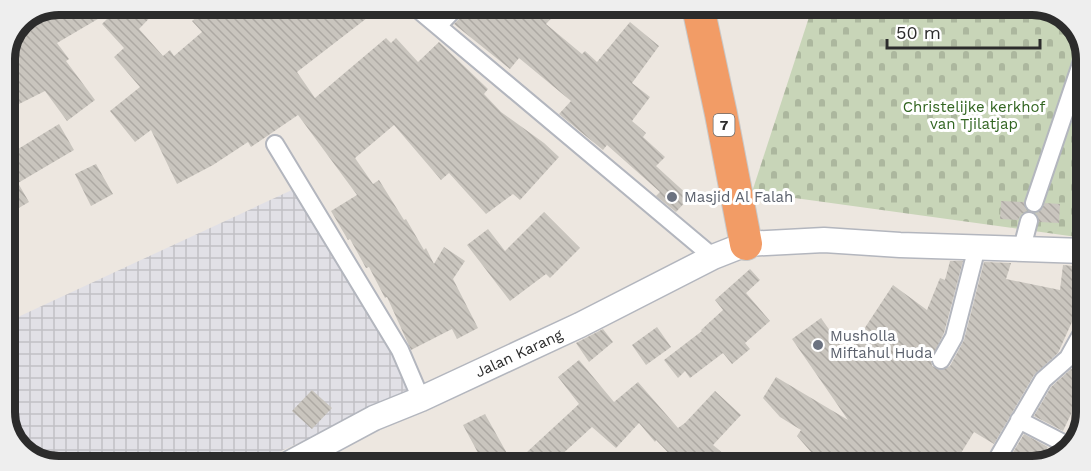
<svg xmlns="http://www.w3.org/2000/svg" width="1091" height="471" viewBox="0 0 1091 471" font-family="'Work Sans',sans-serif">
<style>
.industrial{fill:url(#industrial-grid)}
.cemetery{fill:url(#cemetery-stones)}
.building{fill:url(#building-back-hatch)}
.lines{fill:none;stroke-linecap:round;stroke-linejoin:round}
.street-casing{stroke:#b3b6be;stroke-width:20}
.secondary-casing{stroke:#b3b6be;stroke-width:27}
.highway-casing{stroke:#c8c8c8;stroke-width:34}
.street{stroke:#fff;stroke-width:16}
.secondary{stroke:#fff;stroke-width:24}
.highway{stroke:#f29c66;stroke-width:32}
.worship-dot{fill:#6b7280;stroke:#fff;stroke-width:2}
.labels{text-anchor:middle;stroke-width:6;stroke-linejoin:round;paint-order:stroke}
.shield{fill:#fff;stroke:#6b6b6b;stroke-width:1.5}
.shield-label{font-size:14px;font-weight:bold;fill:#2c2c2c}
.park-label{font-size:15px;fill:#326521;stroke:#fff}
.worship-label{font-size:15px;fill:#5b616d;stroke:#fff;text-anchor:start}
.street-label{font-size:15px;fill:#2c2c2c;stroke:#fff}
.rim{fill:none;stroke:#2c2c2c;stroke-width:8}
</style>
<defs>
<pattern id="industrial-grid" width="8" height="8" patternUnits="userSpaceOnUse" patternTransform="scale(1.5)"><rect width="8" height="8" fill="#e1e0e6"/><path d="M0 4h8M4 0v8" fill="none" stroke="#c1c0c5"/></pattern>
<pattern id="cemetery-stones" width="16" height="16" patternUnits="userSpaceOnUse" patternTransform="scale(1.5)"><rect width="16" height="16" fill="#c8d5b8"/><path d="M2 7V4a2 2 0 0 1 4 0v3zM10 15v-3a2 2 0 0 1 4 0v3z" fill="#acb79e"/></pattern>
<pattern id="building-back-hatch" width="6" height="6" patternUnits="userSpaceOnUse" patternTransform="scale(1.5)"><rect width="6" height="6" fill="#c9c5be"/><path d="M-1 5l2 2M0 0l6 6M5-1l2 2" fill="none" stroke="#ada9a3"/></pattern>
</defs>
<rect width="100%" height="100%" fill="#ede7e0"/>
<path class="industrial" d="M307 183 420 387 255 463 38 462 14 443 5 416V323Z"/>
<path class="cemetery" d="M812 8 1053 9 1075 26 1086 55 1084 238 752 192Z"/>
<path class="building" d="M59 4 162 5 139 29 163 56 170 50 174 56 202 32 192 21 211 5 355 6 367 18 297 72 315 98 386 38 391 43 396 38 418 62 439 42 488 89 484 94 501 112 544 143 559 157 520 200 513 194 486 214 449 173 441 180 394 125 355 158 373 184 379 180 404 220 406 219 424 250 426 248 434 264 444 247 465 261 453 279 478 328 457 339 452 329 411 350 387 297 385 298 369 267 366 268 350 239 348 240 331 211 357 195 298 115 251 147 248 142 213 165 177 184 151 130 135 142 110 111 140 87 114 57 124 48 102 24 120 6 57 43 69 59 66 61 95 100 67 121 45 91 5 111V56L21 20Z
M467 6 562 7 546 24 582 54 585 51 597 62 630 22 659 46 632 83 650 97 632 121 646 133 643 137 665 157 656 166 690 197 676 212 656 196 660 192 607 145 603 150 559 114 571 101 519 58 510 69 454 24 465 13Z
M59 124 74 150 18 183 29 202 5 216V157Z
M96 164 113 194 91 206 75 174Z
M1001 201 1024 202 1027 211 1021 214 1018 220 1000 219Z
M1045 203 1060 204 1059 223 1039 222 1036 213 1041 210Z
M544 212 580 248 550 278 546 274 510 301 467 245 488 229 505 251Z
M950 261H963L944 333 931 360 932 366 941 370 950 366 964 340 984 262 1011 263 1006 279 1060 290 1063 265 1084 267V313H1076L1058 353 1034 375 994 444 974 432 953 466 798 465 811 452 797 436 801 430 780 417 763 398 776 377 848 420 792 339 821 318 847 355 893 285 927 310 940 278 945 280Z
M750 269 760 280 746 293 770 321 745 343 750 349 732 364 723 353 690 378 685 371 678 378 664 360 702 331 701 330 723 310 715 300Z
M657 327 671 347 646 365 632 345Z
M603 329 613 342 589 362 576 343Z
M579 360 614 402 638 382 678 428 685 423 715 391 741 415 713 445 737 465H680L656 440 655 442 639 423 616 448 592 427 558 458 556 455 544 464H514L579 404 558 377Z
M1071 369 1083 375V389L1063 431 1034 416 1051 387Z
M312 390 332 408 312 429 292 411Z
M485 414 513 464H484L463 425Z
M1024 434 1048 447 1038 465 1032 466H1005Z"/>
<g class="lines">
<g class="street-casing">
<path id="street" d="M414 6 713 257
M438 26 457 6
M275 144 400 350 421 399
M1034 203 1085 52
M1022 248 1029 221
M941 360 954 337 977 247
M1019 420 1071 447
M993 466 1043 380 1068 358 1083 331"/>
</g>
<g class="secondary-casing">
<g id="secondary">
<path id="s1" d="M290 463 374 418 421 399 580 325 713 257 746 244 824 240 900 245 1084 251"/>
</g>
</g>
<g class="highway-casing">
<path id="highway" d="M698 7 721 114 746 244"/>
</g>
<use href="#street" class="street"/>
<use href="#secondary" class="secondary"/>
<use href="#highway" class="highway"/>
</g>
<g class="worship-dot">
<circle cx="672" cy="197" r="6"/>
<circle cx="818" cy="345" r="6"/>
</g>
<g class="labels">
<rect class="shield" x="713.5" y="114" width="21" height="22" rx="4.5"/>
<g class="shield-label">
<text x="724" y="130">7</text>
</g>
<g class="park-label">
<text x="974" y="112">Christelijke kerkhof<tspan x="974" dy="17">van Tjilatjap</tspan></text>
</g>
<g class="worship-label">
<text x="684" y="202">Masjid Al Falah</text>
<text x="830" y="341">Musholla<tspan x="830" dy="17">Miftahul Huda</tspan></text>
</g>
<g class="street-label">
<text dy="5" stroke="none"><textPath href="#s1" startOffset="254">Jalan Karang</textPath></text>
</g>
</g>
<path d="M0 0H1091V471H0ZM59 15H1032A44 44 0 0 1 1076 59V412A44 44 0 0 1 1032 456H59A44 44 0 0 1 15 412V59A44 44 0 0 1 59 15Z" fill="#eee" fill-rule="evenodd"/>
<path class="rim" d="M59 15H1032A44 44 0 0 1 1076 59V412A44 44 0 0 1 1032 456H59A44 44 0 0 1 15 412V59A44 44 0 0 1 59 15Z"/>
<path d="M887 39v9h153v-9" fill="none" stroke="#2c2c2c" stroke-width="3"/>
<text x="896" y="39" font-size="18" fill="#2c2c2c" stroke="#ffffff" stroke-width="4.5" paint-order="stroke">50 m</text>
</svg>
